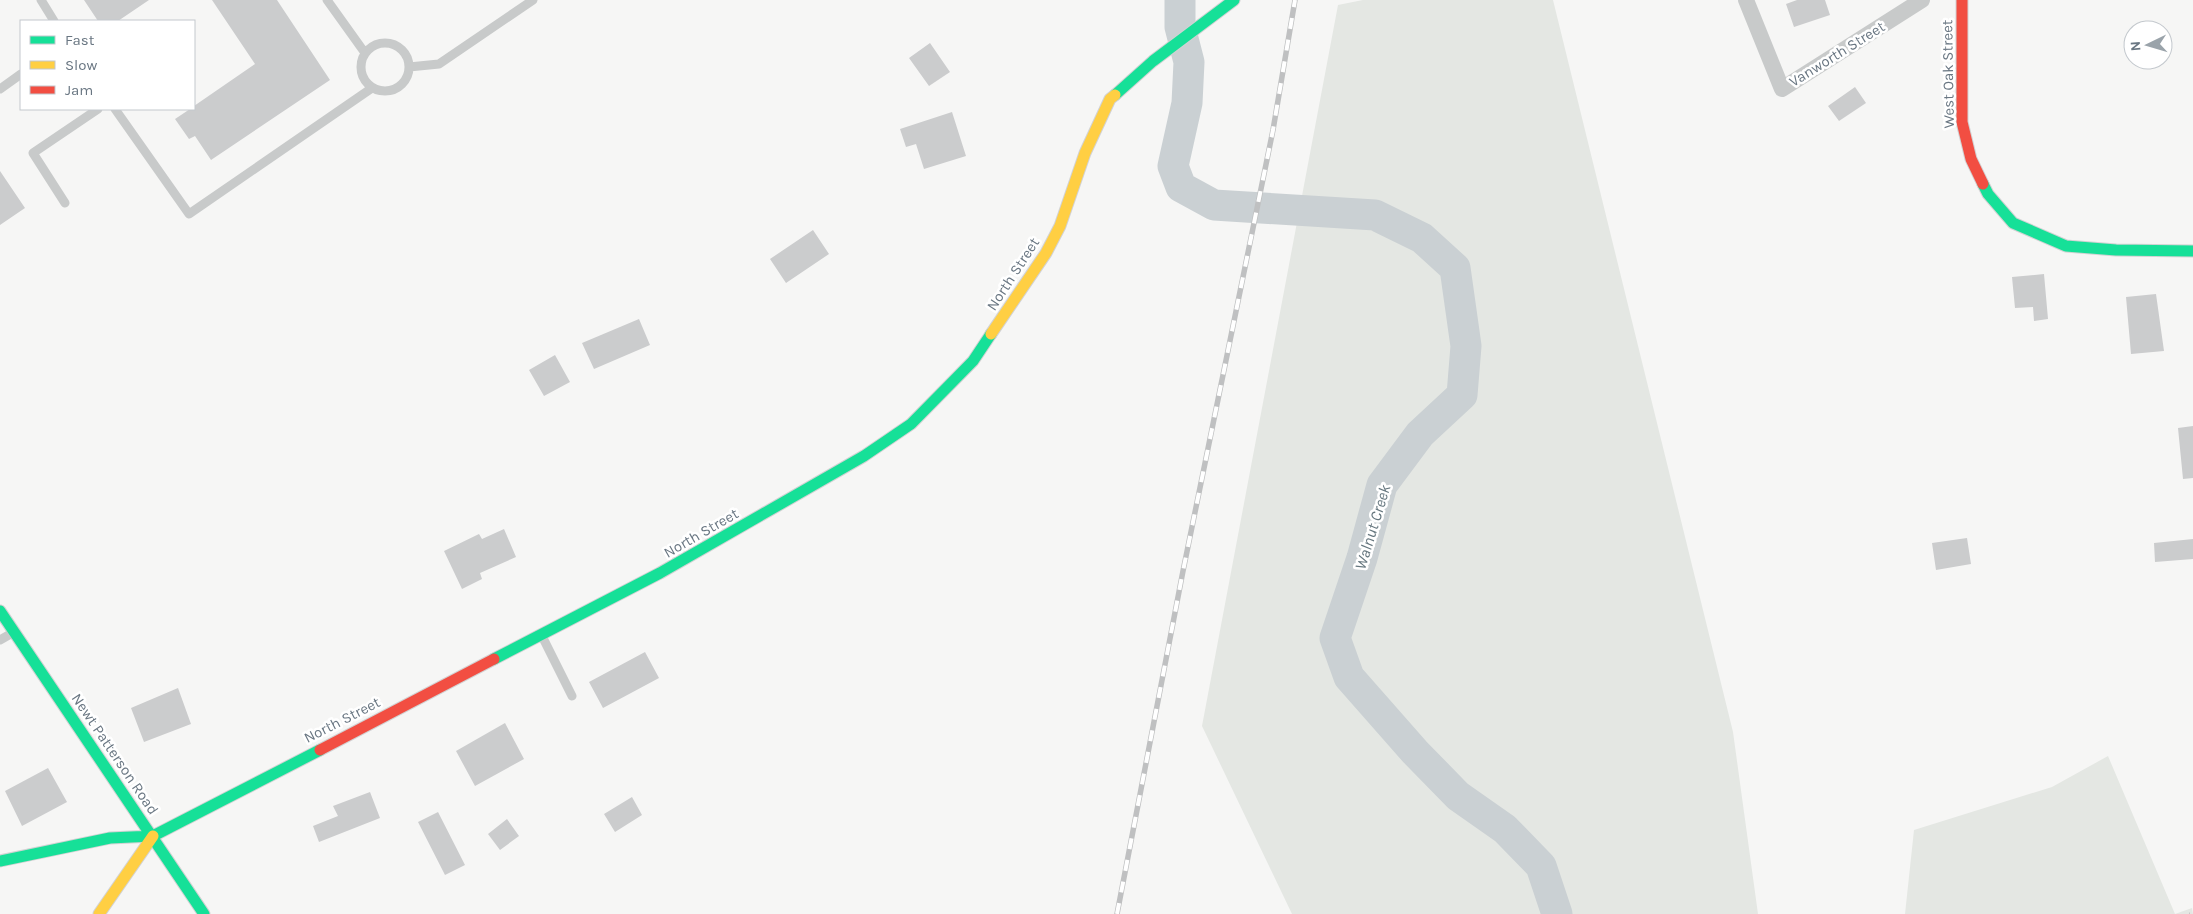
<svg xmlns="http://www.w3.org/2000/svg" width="2193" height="914" viewBox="0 0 2193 914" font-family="Karla,sans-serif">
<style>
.green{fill:#e4e7e3}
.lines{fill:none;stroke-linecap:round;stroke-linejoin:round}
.river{stroke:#cad0d3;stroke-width:31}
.building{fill:#cbcccd}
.fast-casing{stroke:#d2d2d3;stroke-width:13}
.slow-casing{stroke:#d2d2d3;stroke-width:13}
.jam-casing{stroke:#d2d2d3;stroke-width:13}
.path{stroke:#c6c7c8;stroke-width:3;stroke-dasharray:2.5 2.5;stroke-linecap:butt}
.lane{stroke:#c8caca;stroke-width:9}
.street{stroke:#c8caca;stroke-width:16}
.fast{stroke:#16e098;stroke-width:11}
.slow{stroke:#ffcf43;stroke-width:11}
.jam{stroke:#f24e42;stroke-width:11}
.rail-casing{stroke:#bfc0c1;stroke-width:5.5}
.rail{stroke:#fff;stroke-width:4;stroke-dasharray:11;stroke-linecap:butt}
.labels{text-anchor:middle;stroke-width:5;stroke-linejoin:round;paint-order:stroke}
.street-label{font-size:15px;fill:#697682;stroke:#fff}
.water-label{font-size:16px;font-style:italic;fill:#65767e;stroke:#fff}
</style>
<rect width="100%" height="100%" fill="#f6f6f5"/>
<path class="green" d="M1363 0H1553L1733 732 1758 914H1292L1202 726 1338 5Z
M2108 756 2175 914 2192 908 2193 914H1905L1914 830 2052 787Z"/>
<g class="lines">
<path class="river" d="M1180 0V27L1189 62 1187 103 1173 166 1181 187 1214 205 1375 215 1422 238 1455 268 1466 346 1462 395 1420 434 1382 485 1362 558 1335 638 1349 677 1415 752 1458 796 1505 829 1541 866 1557 914"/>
</g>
<path class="building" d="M84 0H149L118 21H98Z
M212 0H277L330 80 211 160 195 136 189 139 175 119 190 109H194V106L255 64Z
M1797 0H1825L1830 15 1794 27 1786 4Z
M930 43 950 72 929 86 909 58Z
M1855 87 1866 103 1839 121 1828 106Z
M952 112 966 156 924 169 916 144 906 147 900 129Z
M0 171 25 208 0 225Z
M813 230 829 254 786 283 770 259Z
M2044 274 2048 319 2034 321 2033 307 2015 308 2012 277Z
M2156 294 2164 351 2131 354 2126 297Z
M639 319 650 345 594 369 582 343Z
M555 355 570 382 544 396 529 370Z
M2193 426V478L2183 479 2178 428Z
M504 529 516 557 480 573 482 579 462 589 444 551 479 534 482 539Z
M1967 538 1971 564 1936 570 1932 543Z
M2193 539V559L2155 562 2154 543Z
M645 652 659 678 603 708 589 682Z
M178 688 191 724 144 742 131 708Z
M505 723 524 759 475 786 456 751Z
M48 768 67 802 22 826 5 791Z
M370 792 380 818 319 842 313 826 338 816 333 806Z
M632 797 642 815 615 832 604 814Z
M438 812 465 865 445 875 418 822Z
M507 819 519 836 500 850 488 834Z"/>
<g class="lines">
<g class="fast-casing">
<path id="fast" d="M1115 95 1153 61 1234 0
M1983 184 1988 194 2013 223 2066 246 2116 250 2193 251
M0 611 204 914
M494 659 660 573 864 456 911 424 973 361 991 334
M0 861 110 838 153 836 320 750"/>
</g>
<g class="slow-casing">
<path id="slow" d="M991 334 1046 253 1060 226 1085 153 1110 99 1115 95
M99 914 153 836"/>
</g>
<g class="jam-casing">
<path id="jam" d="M1962 0V122L1971 159 1983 184
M320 750 494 659"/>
</g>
<path class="path" d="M2189 914H2190"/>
<path class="lane" d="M41 0 54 21
M327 0 365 53
M361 67a24 24 0 1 1 48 0a24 24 0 1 1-48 0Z
M409 67 439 64 533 0
M0 89 21 74
M115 109 189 214 372 88
M65 203 33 153 98 109
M541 634 572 696
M0 640 14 632"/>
<path class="street" d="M1746 0 1782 89 1922 0"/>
<use href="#fast" class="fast"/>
<use href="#slow" class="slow"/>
<use href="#jam" class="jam"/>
<g class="rail-casing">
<path id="rail" d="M1117 914 1183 571 1273 130 1295 0"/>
</g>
<use href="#rail" class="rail"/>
</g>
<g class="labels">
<g class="street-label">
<text transform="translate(1837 54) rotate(-32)" y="5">Vanworth Street</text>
<text transform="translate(1948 74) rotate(-91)" y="5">West Oak Street</text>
<text transform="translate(1013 274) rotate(-57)" y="5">North Street</text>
<text transform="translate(701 533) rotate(-30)" y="5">North Street</text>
<text transform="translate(342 720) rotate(-27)" y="5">North Street</text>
<text transform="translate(115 754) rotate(56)" y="5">Newt Patterson Road</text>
</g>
<g class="water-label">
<text transform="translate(1372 527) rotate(-73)" y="6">Walnut Creek</text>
</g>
</g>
<rect x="20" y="20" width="175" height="90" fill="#ffffff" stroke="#c3c8cd"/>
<rect x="30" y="36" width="25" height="8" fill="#16e098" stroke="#c3c8cd"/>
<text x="65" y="45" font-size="15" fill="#697682">Fast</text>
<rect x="30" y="61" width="25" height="8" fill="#ffcf43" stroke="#c3c8cd"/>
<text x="65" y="70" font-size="15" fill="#697682">Slow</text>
<rect x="30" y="86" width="25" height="8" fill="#f24e42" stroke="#c3c8cd"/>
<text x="65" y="95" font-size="15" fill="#697682">Jam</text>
<g transform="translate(2148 45) rotate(265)"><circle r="24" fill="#ffffff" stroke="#c3c8cd"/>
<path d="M0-4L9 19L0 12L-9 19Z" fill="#9aa3aa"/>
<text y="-8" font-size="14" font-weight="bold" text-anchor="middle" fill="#697682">N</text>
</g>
</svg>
